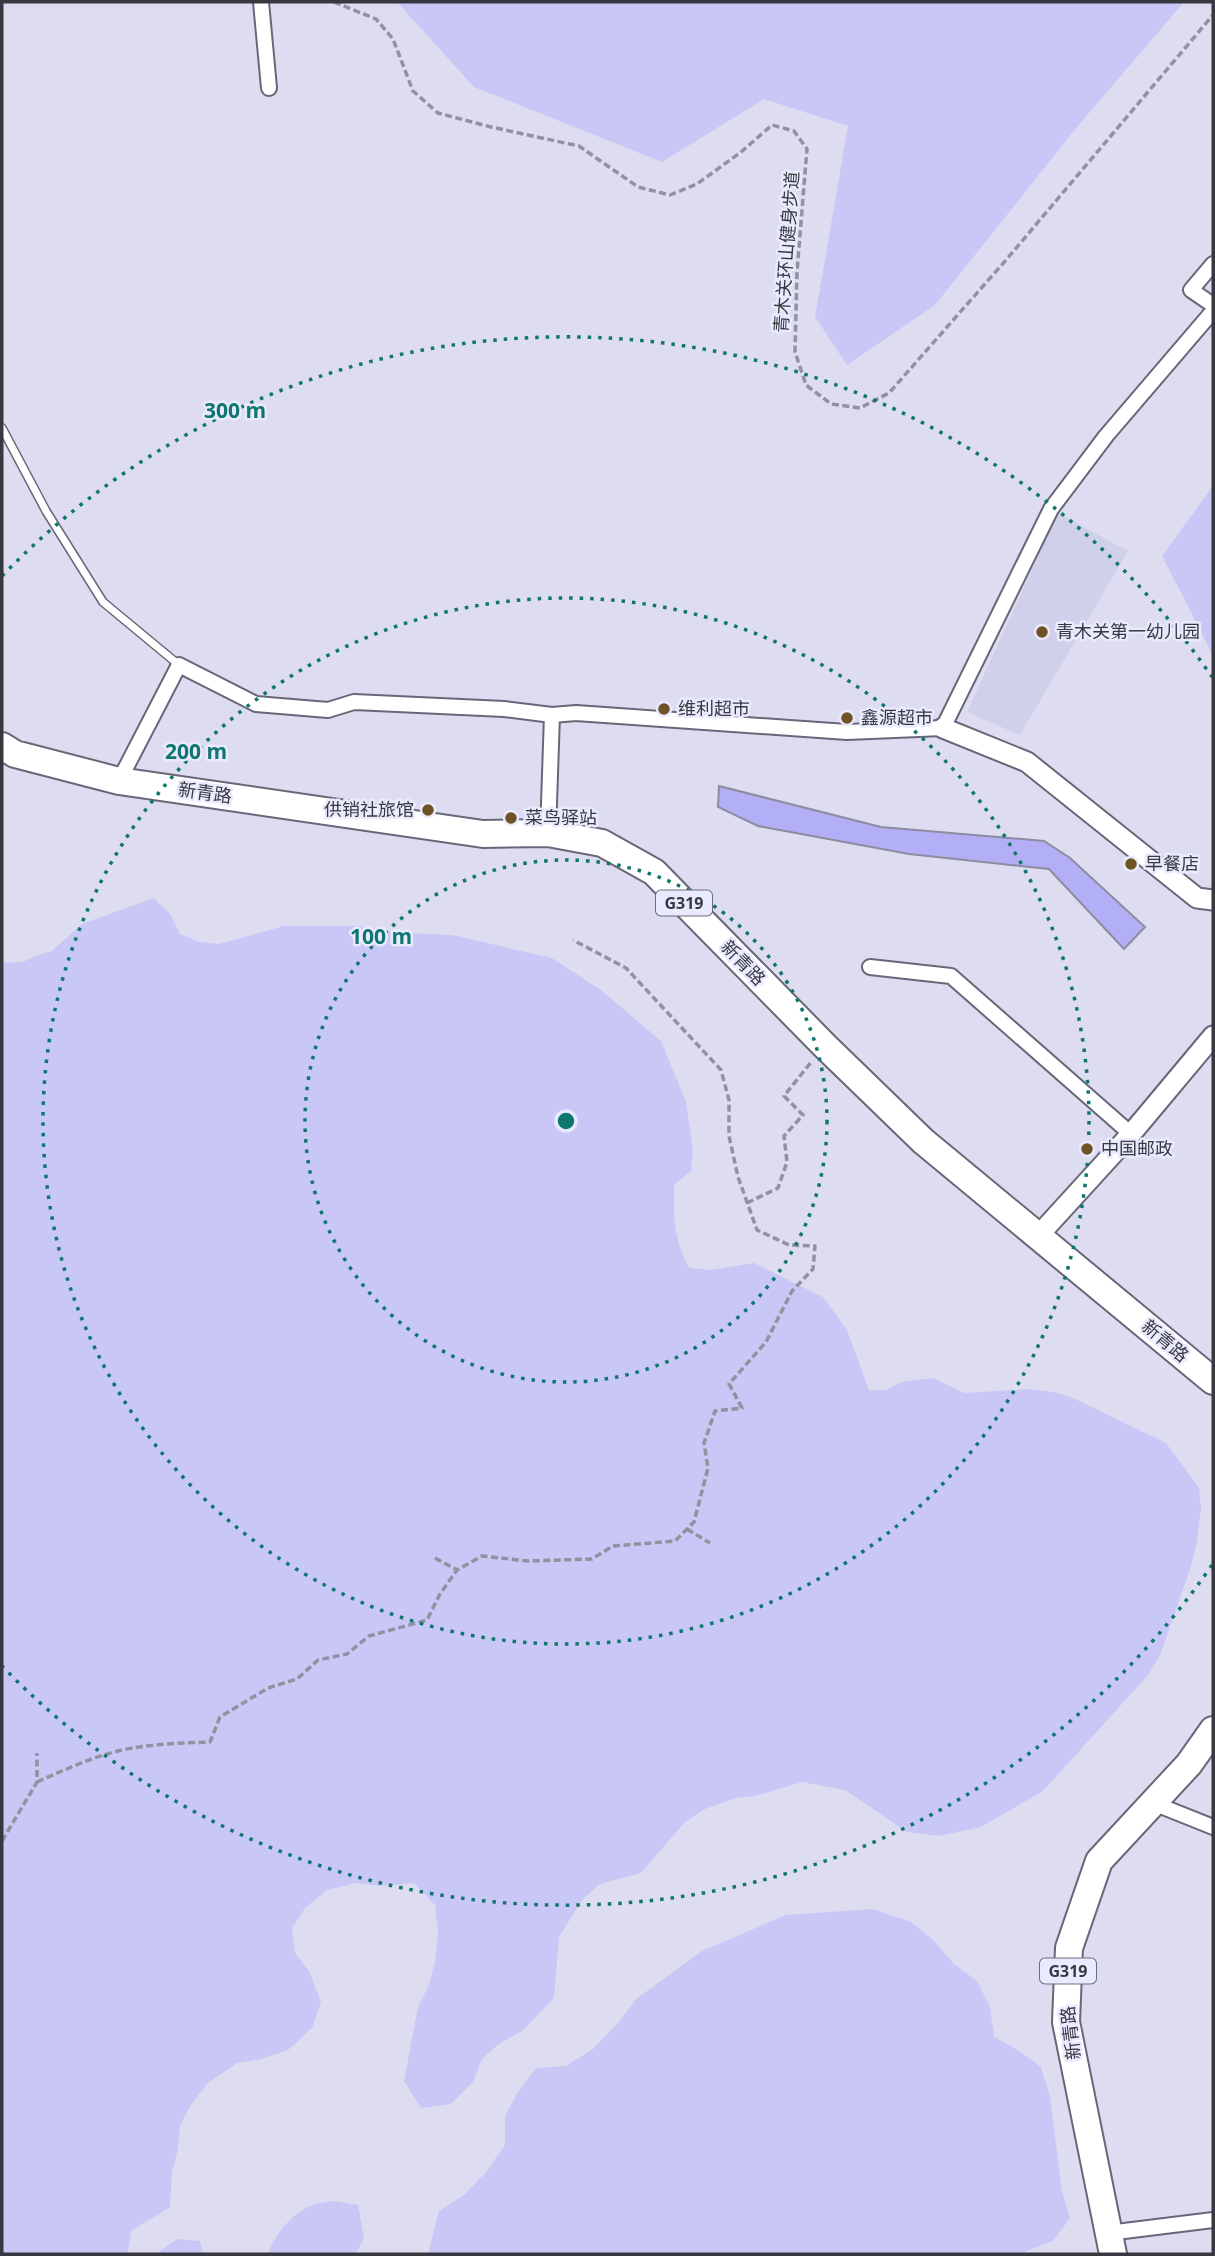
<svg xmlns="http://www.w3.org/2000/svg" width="1215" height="2256" viewBox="0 0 1215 2256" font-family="'Open Sans','Noto Sans SC',sans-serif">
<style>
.built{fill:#d0d0eb}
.green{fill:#c9c7f5}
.building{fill:#b3aff6;stroke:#8d8c9f;stroke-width:2}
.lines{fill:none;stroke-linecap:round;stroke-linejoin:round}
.lane-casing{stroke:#686779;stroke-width:10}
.street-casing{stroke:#686779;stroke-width:18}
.secondary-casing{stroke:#686779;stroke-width:23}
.highway-casing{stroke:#686779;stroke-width:30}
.path{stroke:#9291a0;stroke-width:3.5;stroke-dasharray:7 3.5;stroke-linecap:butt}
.lane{stroke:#fff;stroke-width:7}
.street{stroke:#fff;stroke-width:14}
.secondary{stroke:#fff;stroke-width:19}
.highway{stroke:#fff;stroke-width:26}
.ring{fill:none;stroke:#0f766e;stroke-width:3.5;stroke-dasharray:3.5 7}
.poi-dot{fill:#6f5226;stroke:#eaeafe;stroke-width:2.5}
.labels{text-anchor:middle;stroke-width:5;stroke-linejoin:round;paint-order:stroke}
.shield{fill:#eaeafe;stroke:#6d6d79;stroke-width:2}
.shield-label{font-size:16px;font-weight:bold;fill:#383840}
.street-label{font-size:18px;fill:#383840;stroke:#eaeafe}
.poi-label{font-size:18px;fill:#383840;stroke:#eaeafe;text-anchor:start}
.centre{fill:#0f766e;stroke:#eaeafe;stroke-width:3.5}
.ring-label{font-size:21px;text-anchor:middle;font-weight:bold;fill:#0f766e;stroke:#eaeafe;stroke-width:5;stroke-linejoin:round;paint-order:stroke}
</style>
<rect width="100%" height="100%" fill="#dddcf1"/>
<path class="built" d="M1058 513 1128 551 1020 735 967 712Z"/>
<path class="green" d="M397 2H1184L1077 127 935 305 847 365 815 317 848 126 764 99 662 162 474 87Z
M1213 486V655L1162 556Z
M154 898 170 914 180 934 199 942 219 944 284 926H359L407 933 452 935 552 958 602 991 661 1041 686 1102 693 1150 691 1171 674 1185C674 1220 673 1236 689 1268L711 1270 754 1263 823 1297 847 1330 869 1390H887L901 1382 933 1378 964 1393 1028 1389 1054 1392 1073 1398 1166 1443 1199 1488 1201 1508 1196 1547 1191 1566 1161 1653 1149 1674 1043 1791 981 1827 939 1836 907 1832 845 1790 802 1782 755 1796 736 1798 705 1809 685 1822 641 1873 600 1884 582 1900 559 1937 554 1998 522 2031 500 2043 482 2059 473 2082 451 2104 421 2108 404 2081 418 2007 429 1985 435 1961 438 1932 435 1905 414 1883 381 1886 356 1883 327 1890 305 1908 292 1928 295 1953 309 1971 321 2002 312 2028 288 2050 261 2059 237 2063 208 2083 191 2105 180 2125 178 2149 172 2171 170 2207 131 2231 128 2253 156 2254 177 2239 200 2241 203 2254H2V963L23 962 35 956 52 951 82 924Z
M872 1909 911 1922 933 1940 954 1964 977 1981 990 2007 994 2037 1018 2050 1041 2067 1050 2097 1062 2192 1070 2218 1053 2241 1026 2251 1024 2254H428L439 2211 464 2195 486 2172 505 2145V2116L519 2090 536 2068 566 2066 593 2049 619 2022 636 1999 702 1951 786 1915Z
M333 2201 358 2205 364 2239 355 2254H268C275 2235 291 2214 310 2206 317 2203 326 2202 333 2201Z"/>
<path class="building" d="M719 786 881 827 1044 841 1070 858 1145 927 1124 949 1049 869 909 854 758 826 718 807Z"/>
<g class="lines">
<g class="lane-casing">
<path id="lane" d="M2 428 46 511 103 602 179 665"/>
</g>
<g class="street-casing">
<path id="street" d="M261 2 269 88
M1213 264 1191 290 1213 305
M119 781 179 665 256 704 328 710 354 702 504 709 552 715 576 713 847 732 943 728 1051 509 1106 436 1213 311
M548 833 552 715
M870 967 951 976 1131 1134
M1153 1803 1213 1827
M1108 2233 1213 2220"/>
</g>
<g class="secondary-casing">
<path id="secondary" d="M943 728 1027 762 1197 898 1213 900
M1038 1236 1131 1134 1213 1036"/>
</g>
<g class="highway-casing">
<path id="highway" d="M2 746 15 754 119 781 483 834 548 833 602 843 654 872 825 1046 923 1141 1213 1381
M1113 2254 1066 2022 1069 1948 1099 1861 1189 1764 1213 1730"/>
</g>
<path class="path" d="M334 2 376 19 393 39 413 91 438 113 491 127 579 146 638 187 670 195 697 184 741 152 772 125 794 131 807 149 797 272 795 352 806 385 831 404 860 408 889 393 1006 260 1213 15
M747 1203 778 1188 787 1162 784 1136 803 1115 784 1096 812 1061
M687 1529 710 1543
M435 1558 457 1570
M37 1782C64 1770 90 1758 118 1751 148 1744 179 1743 210 1742L220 1717 268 1688 297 1679 318 1660 347 1654 369 1636 427 1620 440 1594 457 1570 482 1556 528 1561 592 1559 613 1546 675 1541 694 1522 708 1468 704 1443 715 1411 742 1408 729 1384 766 1342 792 1291 813 1269 815 1246 789 1245 757 1230 738 1177 729 1136V1100L721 1070 626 968 573 940
M2 1841 37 1782V1753"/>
<use href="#lane" class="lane"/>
<use href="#street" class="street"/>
<use href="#secondary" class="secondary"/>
<use href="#highway" class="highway"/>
</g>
<g class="ring">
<circle cx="566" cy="1121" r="261"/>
<circle cx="566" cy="1121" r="523"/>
<path d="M1212 1565A784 784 0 0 1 2 1666M2 576A784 784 0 0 1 1212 677"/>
</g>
<g class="poi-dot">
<circle cx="1042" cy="632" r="7"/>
<circle cx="664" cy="709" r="7"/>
<circle cx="847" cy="718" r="7"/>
<circle cx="428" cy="810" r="7"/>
<circle cx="511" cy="818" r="7"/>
<circle cx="1131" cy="864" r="7"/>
<circle cx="1087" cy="1149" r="7"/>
</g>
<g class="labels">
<g class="shield">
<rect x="656" y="890.5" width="56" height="25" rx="5"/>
<rect x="1040" y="1958.5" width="56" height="25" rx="5"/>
</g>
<g class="shield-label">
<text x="684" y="909">G319</text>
<text x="1068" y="1977">G319</text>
</g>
<g class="street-label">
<text transform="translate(787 252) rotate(-86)" y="6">青木关环山健身步道</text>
<text transform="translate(205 793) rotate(8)" y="6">新青路</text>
<text transform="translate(743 963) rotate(46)" y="6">新青路</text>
<text transform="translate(1165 1341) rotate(40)" y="6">新青路</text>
<text transform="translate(1071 2033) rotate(-97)" y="6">新青路</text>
</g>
<g class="poi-label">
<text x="1056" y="638">青木关第一幼儿园</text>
<text x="678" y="715">维利超市</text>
<text x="861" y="724">鑫源超市</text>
<text x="414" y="816" text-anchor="end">供销社旅馆</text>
<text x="525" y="824">菜鸟驿站</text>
<text x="1145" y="870">早餐店</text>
<text x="1101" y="1155">中国邮政</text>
</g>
</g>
<circle cx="566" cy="1121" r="10" class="centre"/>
<g class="ring-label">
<text x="235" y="418">300 m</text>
<text x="196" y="759">200 m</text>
<text x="381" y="944">100 m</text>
</g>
<rect width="1215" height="2256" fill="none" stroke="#383840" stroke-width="7"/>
</svg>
